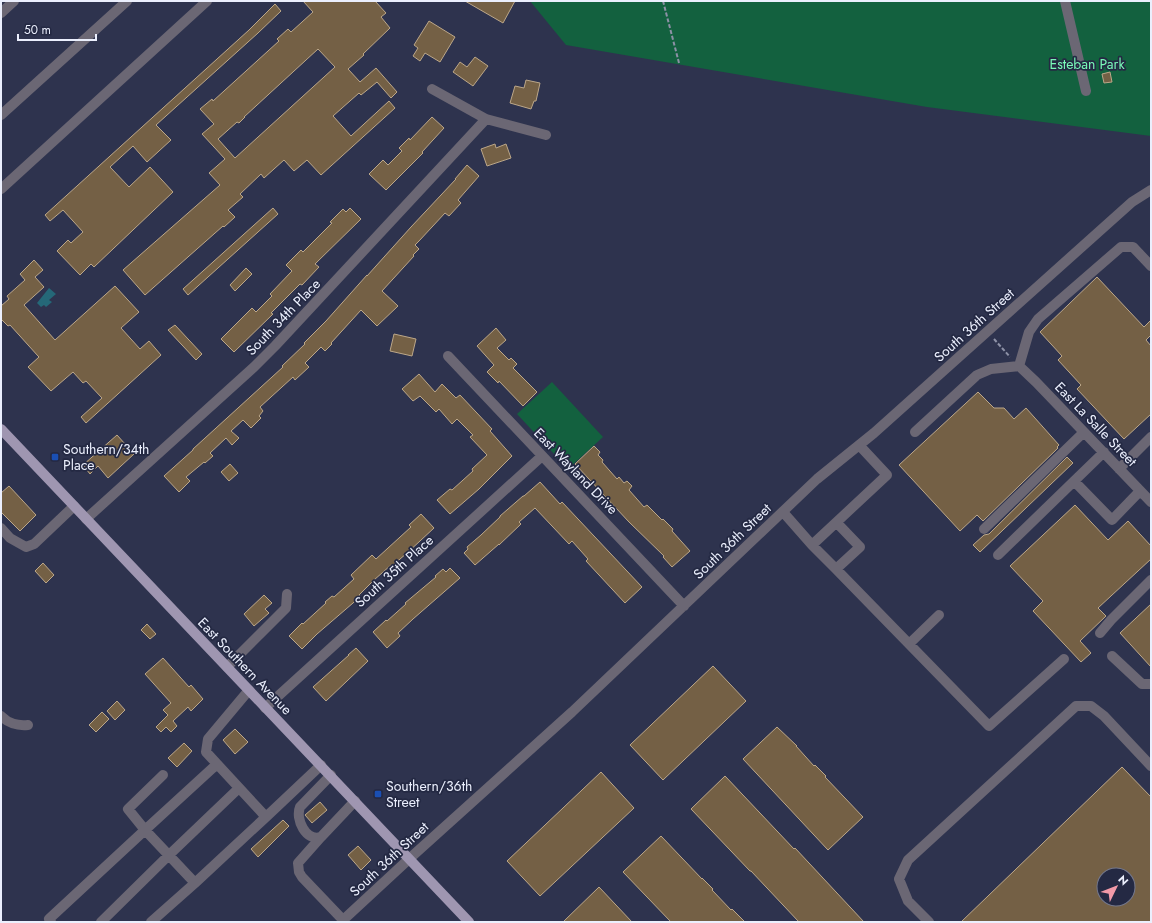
<svg xmlns="http://www.w3.org/2000/svg" width="1152" height="923" viewBox="0 0 1152 923" font-family="Jost,sans-serif">
<style>
.green{fill:#13613f}
.water{fill:#256878}
.building{fill:#746045;stroke:#bca789;fill-rule:evenodd}
.lines{fill:none;stroke-linecap:round;stroke-linejoin:round}
.path{stroke:#8d91a6;stroke-width:2;stroke-dasharray:4 2;stroke-linecap:butt}
.minor{stroke:#6b6774;stroke-width:10}
.major{stroke:#9f96b1;stroke-width:10}
.transit-dot{fill:#1a4fb4;stroke:#242943;stroke-width:1.5}
.labels{text-anchor:middle;stroke-width:3.5;stroke-linejoin:round;paint-order:stroke}
.park-label{font-size:14px;fill:#79f9b8;stroke:#242943}
.street-label{font-size:14px;fill:#ebeffd;stroke:#242943}
.poi-label{font-size:14px;fill:#ebeffd;stroke:#242943;text-anchor:start}
</style>
<rect width="100%" height="100%" fill="#2e334e"/>
<path class="green" d="M530 1H1151V136L927 107 566 45Z
M552 382 603 437 568 469 517 414Z"/>
<path class="water" d="M49 288 56 294 49 300 52 302 46 307 44 305 41 307 37 303Z"/>
<path class="building" d="M303 1H375L386 13 381 17 390 28 363 54 364 55 348 69 360 82 376 68 397 92 391 98 377 82 361 95 359 93 333 116 351 136 389 101 395 108 321 175 307 160 294 171 284 160 264 178 261 174 240 194 243 197 228 210 235 217 224 227 223 226 145 295 123 270 220 185 209 173 225 159 202 134 214 124 200 109 212 99 213 101 279 41 277 39 288 29 291 32 313 12ZM318 49 335 67 235 158 218 139 237 122 239 123 245 117H244Z
M465 1H515L503 23Z
M275 4 281 11 258 33 156 125 171 140 147 162 133 146 110 167 129 187 150 167 173 192 94 267 91 264 80 275 57 251 68 240 71 243 83 232 63 210 50 221 45 215 249 30Z
M429 21 455 37 440 62 425 53 420 61 413 56 418 48 414 45Z
M475 57 488 66 473 86 453 72 460 62 467 67Z
M1110 72 1112 82 1104 83 1102 74Z
M526 80 540 83 536 101H534L531 109 510 103 515 86 524 88Z
M432 117 444 128 422 152 423 153 386 190 369 174 383 160 388 165 402 151 399 148 409 138 410 140Z
M495 144 496 148 506 144 511 158 487 166 481 149Z
M467 165 479 176 458 200 461 203 449 216 445 213 419 241 415 245 419 249 413 255 414 256 382 291 398 306 377 326 361 310 331 343 332 344 325 351 321 347 305 363 309 367 295 380 293 377 260 407 263 411 259 416 261 418 251 428 243 420 231 431 239 438 232 445 226 438 210 453 213 456 205 463 204 462 186 477 190 481 179 492 164 476 193 450V449L283 367 282 366 305 344 304 343 326 321 367 275V276L411 227 456 179H455Z
M273 208 278 214 188 295 183 289Z
M350 208 361 219 315 264 319 267 302 285 300 284 271 313 273 314 234 352 221 339 252 308 256 312 272 296 270 294 292 271 286 265 301 250 303 252 332 223 330 222 343 209 346 212Z
M34 260 43 270 35 277 44 287 24 305 55 340 115 286 139 312 121 328 140 349 149 341 161 355 86 423 81 417 102 398 86 381 83 383 73 372 51 391 28 367 39 357 38 356 10 325 8 326 1 319V306L9 299 7 296 25 280 20 274Z
M246 268 252 274 235 291 230 285Z
M1097 277 1144 327 1151 320V335L1146 340 1151 346V414L1124 439 1077 389 1081 385 1058 360 1062 356 1040 332Z
M175 325 202 354 196 360 168 330Z
M496 328 506 340 497 348 509 360 511 358 517 364 513 368 537 392 523 406 499 381 498 383 487 372 494 365 477 346Z
M394 334 416 339 412 356 390 351Z
M419 374 435 392 442 384 456 398 460 395 492 429 490 431 512 456 479 489 450 514 437 500 450 489 452 490 473 471 472 469 487 455 470 437 473 435 457 419 452 424 439 409 436 412 420 396 413 401 402 389Z
M978 392 994 408H1004L1014 419 1026 408 1059 445 1057 447 1058 448 983 521 977 515 960 531 899 465Z
M117 435 134 454 108 478 98 466 90 474 83 465Z
M594 446 600 452 598 455 603 460 602 462 617 479 619 477 624 483 627 481 632 486 629 490 644 507 647 505 662 520 663 519 673 529 672 531 690 551 672 567 663 557 664 556 629 522 575 464Z
M1067 457 1073 463 980 552 973 545 984 535 989 534Z
M230 464 238 473 229 481 221 472Z
M540 482 560 504 562 502 642 587 625 603 586 561 588 559 572 541 569 544 535 508 519 522 521 524 499 545V544L475 565 464 553 468 549 467 547 481 535 500 517V516L523 496H524Z
M9 486 36 515 20 531 1 512V493Z
M1075 505 1108 540 1128 521 1151 546V559L1098 608 1106 616 1080 641 1091 653 1081 662 1033 611 1043 601 1010 566Z
M421 514 434 528 407 553 392 566 391 565 374 580 359 595 360 597 317 634 302 649 289 636 302 623 303 624 326 603 325 602 332 596 334 597 354 579 351 575 372 555 376 559 411 527 409 525Z
M43 563 54 575 46 583 35 571Z
M450 568 460 578 413 619 398 633 400 636 387 648 373 632 386 620 387 621 406 604 405 603 436 577 435 576 443 569 446 572Z
M264 595 272 603 265 609 269 613 254 626 244 614Z
M1151 604V667L1120 633Z
M147 624 156 634 150 639 141 630Z
M356 648 368 661 326 701 313 687 349 655H348Z
M163 658 189 687 191 685 203 699 191 711 188 707 173 721 177 726 171 732 166 727 161 732 156 727 168 715 163 710 171 703 145 674Z
M713 666 746 701 663 780 630 745Z
M117 701 125 710 115 720 107 711Z
M102 712 109 719 96 732 89 725Z
M777 727 797 746H796L814 766 815 765 826 776 825 777 863 817 828 850 743 759Z
M235 729 248 742 235 754 223 740Z
M184 743 192 751 177 767 168 758Z
M1122 767 1151 797V922H961ZM1104 875H1128V899H1104Z
M601 772 634 808 540 896 507 861Z
M725 776 794 849 795 848 864 922H799L751 871H750L691 809Z
M320 802 327 810 312 823 305 815Z
M283 820 289 826 258 857 251 849Z
M661 836 702 879V878L713 889 712 890 731 910 732 909 745 922H671L623 872Z
M358 846 371 860 361 870 348 855Z
M599 887 632 922H563Z"/>
<g class="lines">
<path class="path" d="M663 1 679 63
M994 339 1010 357"/>
<path class="minor" d="M1065 1 1086 91
M1 13 14 1
M432 89 486 119 546 135
M1 115 127 1
M1 189 207 1
M448 356 684 606
M1019 366 1029 332 1038 319 1121 247H1133L1151 266
M1019 366 1036 382 1151 502
M915 432 977 375 991 369 1019 366
M1119 469 1151 437
M1074 481 1112 520 1140 491
M783 512 812 545 887 475 859 445
M86 519 254 367 275 346 486 119
M1 528 10 538 26 547 34 544 74 506
M984 529 1084 432
M812 545 836 569 860 547 837 523
M998 555 1104 452
M836 569 989 726 1064 659
M1100 633 1111 620 1151 580
M909 644 939 615
M1112 656 1142 684H1151
M227 667 286 608 287 594
M249 690 208 739 206 752 266 817 321 765
M265 708 542 456
M1 716C9 724 17 726 28 725
M331 775 300 807C295 819 306 842 321 837L355 801
M321 837 298 863 299 872 302 877 343 920
M195 883 145 830 217 764
M51 922 49 919 145 830 128 809 163 775
M101 922 169 855 239 788
M151 922 195 883 266 817
M341 922 409 859 572 712 817 479 874 433 1132 202 1151 190
M929 922 908 901 899 879 908 860 1076 706H1091L1104 716 1151 766"/>
<path class="major" d="M1 429 469 922"/>
</g>
<g class="transit-dot">
<rect x="51" y="453" width="8" height="8" rx="2"/>
<rect x="374" y="790" width="8" height="8" rx="2"/>
</g>
<g class="labels">
<g class="park-label">
<text x="1087" y="69">Esteban Park</text>
</g>
<g class="street-label">
<text transform="translate(283 317) rotate(-46)" y="5">South 34th Place</text>
<text transform="translate(974 325) rotate(-42)" y="5">South 36th Street</text>
<text transform="translate(1096 424) rotate(46)" y="5">East La Salle Street</text>
<text transform="translate(576 471) rotate(46)" y="5">East Wayland Drive</text>
<text transform="translate(732 541) rotate(-44)" y="5">South 36th Street</text>
<text transform="translate(394 571) rotate(-42)" y="5">South 35th Place</text>
<text transform="translate(245 666) rotate(46)" y="5">East Southern Avenue</text>
<text transform="translate(389 859) rotate(-43)" y="5">South 36th Street</text>
</g>
<g class="poi-label">
<text x="63" y="454">Southern/34th<tspan x="63" dy="16">Place</tspan></text>
<text x="386" y="791">Southern/36th<tspan x="386" dy="16">Street</tspan></text>
</g>
</g>
<rect width="1152" height="923" fill="none" stroke="#ebeffd" stroke-width="4"/>
<g transform="translate(1116 887) rotate(47)"><circle r="19" fill="#242943" stroke="#74788d"/>
<path d="M0-3L7 15L0 10L-7 15Z" fill="#f39aa8"/>
<text y="-6" font-size="11" font-weight="bold" text-anchor="middle" fill="#ebeffd">N</text>
</g>
<path d="M18 34v6h78v-6" fill="none" stroke="#ebeffd" stroke-width="2"/>
<text x="24" y="34" font-size="12" fill="#ebeffd" stroke="#242943" stroke-width="3" paint-order="stroke">50 m</text>
</svg>
